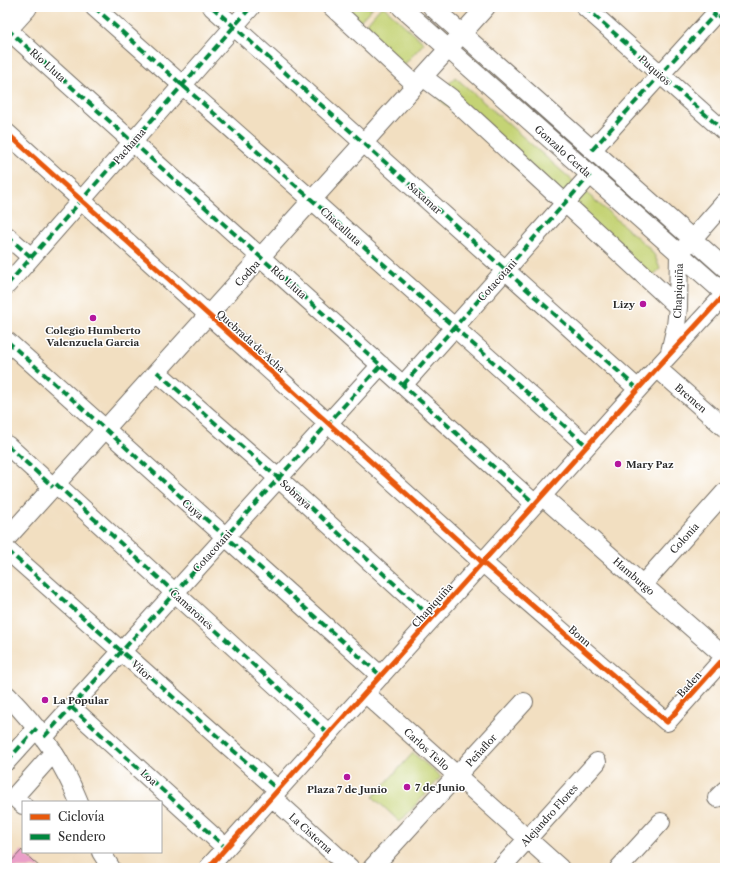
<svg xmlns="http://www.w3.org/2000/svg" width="732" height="875" viewBox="0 0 732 875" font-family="'Libre Caslon Text',serif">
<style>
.green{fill:#c4d375;stroke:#787f50}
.building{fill:#ea9fc8}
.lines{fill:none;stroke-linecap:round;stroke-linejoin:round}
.minor-casing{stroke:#716a60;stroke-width:20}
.major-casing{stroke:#716a60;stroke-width:24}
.minor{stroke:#fff;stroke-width:18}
.major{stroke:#fff;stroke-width:22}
.quiet{stroke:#00873e;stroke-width:4;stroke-dasharray:8 4;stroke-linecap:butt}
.cycleway-casing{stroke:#fff;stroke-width:8}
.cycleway{stroke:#e8590c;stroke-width:5}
.poi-dot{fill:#b5179e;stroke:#fff;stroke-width:1.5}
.labels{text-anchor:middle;stroke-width:3;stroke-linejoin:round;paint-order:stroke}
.street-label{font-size:10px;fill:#2b2b2b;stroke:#fff}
.poi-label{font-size:10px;font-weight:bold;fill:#2b2b2b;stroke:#fff;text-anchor:start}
</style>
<rect width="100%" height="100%" fill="#fff"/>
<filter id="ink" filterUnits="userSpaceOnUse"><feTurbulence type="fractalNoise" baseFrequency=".025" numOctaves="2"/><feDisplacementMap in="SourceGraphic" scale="8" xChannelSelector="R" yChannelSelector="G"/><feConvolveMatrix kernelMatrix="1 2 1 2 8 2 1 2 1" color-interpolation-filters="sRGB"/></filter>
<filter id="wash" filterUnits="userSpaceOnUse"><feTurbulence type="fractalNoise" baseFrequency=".012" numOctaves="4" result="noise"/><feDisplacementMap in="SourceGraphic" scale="16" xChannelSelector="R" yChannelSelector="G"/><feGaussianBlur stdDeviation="0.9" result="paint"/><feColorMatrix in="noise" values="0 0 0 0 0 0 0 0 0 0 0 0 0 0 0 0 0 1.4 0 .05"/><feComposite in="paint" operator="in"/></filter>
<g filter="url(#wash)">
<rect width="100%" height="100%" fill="#f2dfc1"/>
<path class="green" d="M338 7H373L357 24Z
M381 7H384L424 43 402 67 361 30Z
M455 77 648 247 655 256 660 269 646 282 437 97Z
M413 753 441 777 400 822 373 797Z"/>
<g id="blocks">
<path class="building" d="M22 850 23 852 41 868H7V866Z"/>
</g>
</g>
<g filter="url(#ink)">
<use href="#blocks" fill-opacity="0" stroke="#716a60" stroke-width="1"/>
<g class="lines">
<g class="minor-casing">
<path id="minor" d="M94 7 312 200 587 446
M212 7 638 389
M332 7 416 85
M401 7 725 294
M432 7 725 268
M585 7 725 132
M7 29 535 504
M423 77 451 98 678 307
M7 133 482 562 667 722 725 657
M592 150 716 13
M7 236 31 257
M7 285 251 7
M7 341 381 676
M670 352 676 326 678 307 679 254 725 202
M657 368 725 428
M157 372 278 478 432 618
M403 385 590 175
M7 445 53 487
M56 484 329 734
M542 496 725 657
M7 538 486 7
M7 550 278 790
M643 584 725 492
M365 693 560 868
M7 695C40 729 61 758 79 802
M71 707 226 848
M44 737 381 365
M7 761 37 728
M272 797 350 868
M717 798 725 790
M23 805 14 797 54 752
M101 852 111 868
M208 868 657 368 725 294
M372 868 524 702
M501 868 597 762
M619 868 661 822"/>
</g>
<g class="major-casing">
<path id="major" d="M7 28 26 7"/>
</g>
<use href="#minor" class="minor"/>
<use href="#major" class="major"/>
<path class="quiet" d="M94 7 312 200 587 446
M212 7 638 389
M585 7 725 132
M709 7 725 22
M7 29 535 504
M592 150 716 13
M7 236 31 257
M7 285 251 7
M7 341 381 676
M157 372 278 478 432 618
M403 385 590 175
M7 445 53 487
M56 484 329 734
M7 550 278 790
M71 707 226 848
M44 737 381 365
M7 761 37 728"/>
<g class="cycleway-casing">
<path id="cycleway" d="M7 133 482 562 667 722 725 657
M208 868 657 368 725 294"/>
</g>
<use href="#cycleway" class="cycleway"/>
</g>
</g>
<g class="poi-dot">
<circle cx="643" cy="304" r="4"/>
<circle cx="93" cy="318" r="4"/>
<circle cx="618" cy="464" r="4"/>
<circle cx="45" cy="700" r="4"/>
<circle cx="347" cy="777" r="4"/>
<circle cx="407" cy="787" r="4"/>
</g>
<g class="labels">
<g class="street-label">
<text transform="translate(48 65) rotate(42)" y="4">Río Lluta</text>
<text transform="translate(655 70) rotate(42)" y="4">Puquios</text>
<text transform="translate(129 146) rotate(-49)" y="4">Pachama</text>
<text transform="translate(563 151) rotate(42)" y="4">Gonzalo Cerda</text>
<text transform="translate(425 198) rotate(42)" y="4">Saxamar</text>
<text transform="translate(341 226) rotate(42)" y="4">Chacalluta</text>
<text transform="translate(247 273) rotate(-48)" y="4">Codpa</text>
<text transform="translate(497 280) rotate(-48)" y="4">Cotacotani</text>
<text transform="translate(289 282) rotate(42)" y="4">Río Lluta</text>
<text transform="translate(678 291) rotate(-88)" y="4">Chapiquiña</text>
<text transform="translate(251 341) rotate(42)" y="4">Quebrada de Acha</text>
<text transform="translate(691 398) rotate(41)" y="4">Bremen</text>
<text transform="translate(296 494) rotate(42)" y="4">Sobraya</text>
<text transform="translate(193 509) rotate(42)" y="4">Cuya</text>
<text transform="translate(684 538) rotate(-48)" y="4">Colonia</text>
<text transform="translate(212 551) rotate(-48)" y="4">Cotacotani</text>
<text transform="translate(634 576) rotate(41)" y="4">Hamburgo</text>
<text transform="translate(432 605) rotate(-48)" y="4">Chapiquiña</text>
<text transform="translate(192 609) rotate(42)" y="4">Camarones</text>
<text transform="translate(580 636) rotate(41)" y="4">Bonn</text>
<text transform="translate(142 670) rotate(42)" y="4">Vítor</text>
<text transform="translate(689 684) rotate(-48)" y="4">Baden</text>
<text transform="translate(427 749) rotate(42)" y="4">Carlos Tello</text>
<text transform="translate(481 750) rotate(-48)" y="4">Peñaflor</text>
<text transform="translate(149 777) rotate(42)" y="4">Loa</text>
<text transform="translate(549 815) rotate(-48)" y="4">Alejandro Flores</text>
<text transform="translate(311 833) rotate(42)" y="4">La Cisterna</text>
</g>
<g class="poi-label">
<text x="635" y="308" text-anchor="end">Lizy</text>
<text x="93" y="334" text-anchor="middle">Colegio Humberto<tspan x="93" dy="12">Valenzuela Garcia</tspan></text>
<text x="626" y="468">Mary Paz</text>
<text x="53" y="704">La Popular</text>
<text x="415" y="791">7 de Junio</text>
<text x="347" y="793" text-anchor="middle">Plaza 7 de Junio</text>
</g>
</g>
<rect width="732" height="875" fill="none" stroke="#fff" stroke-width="24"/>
<rect x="22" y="801" width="140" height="52" fill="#ffffff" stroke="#aaaaaa"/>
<rect x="30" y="814" width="20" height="6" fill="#e8590c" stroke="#aaaaaa"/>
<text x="58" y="821" font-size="12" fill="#2b2b2b">Ciclovía</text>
<rect x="30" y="834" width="20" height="6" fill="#00873e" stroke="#aaaaaa"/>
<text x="58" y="841" font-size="12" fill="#2b2b2b">Sendero</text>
</svg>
